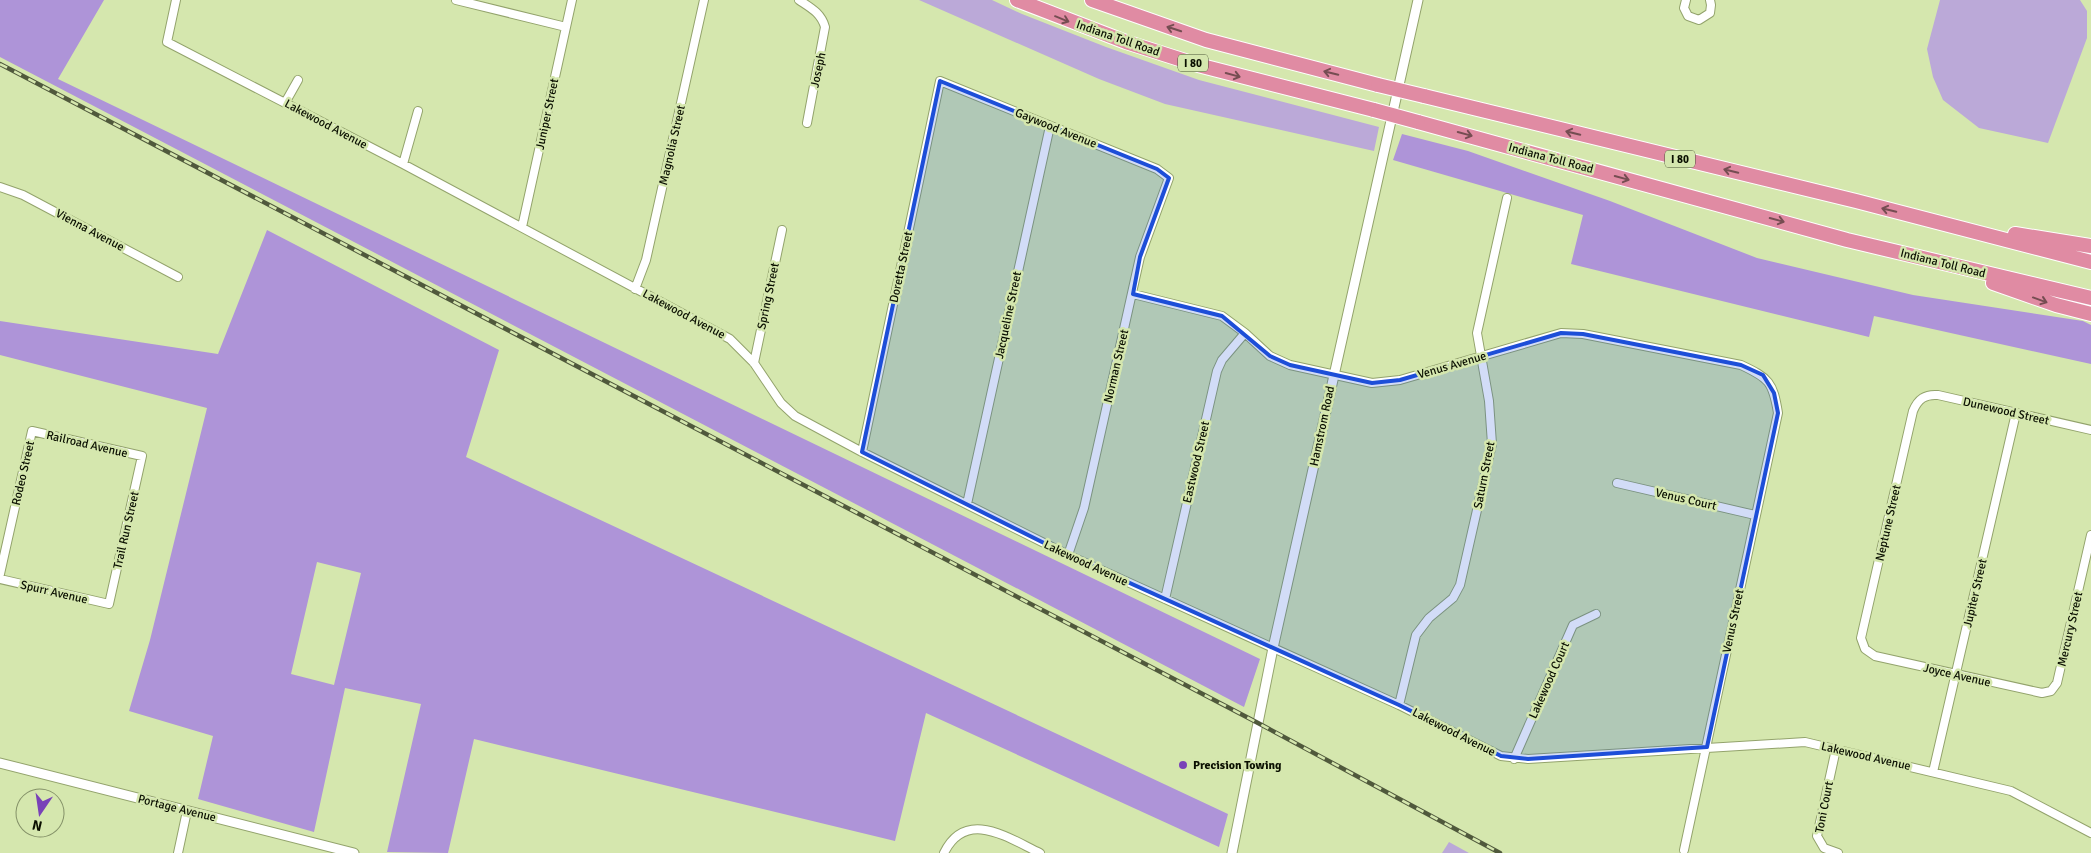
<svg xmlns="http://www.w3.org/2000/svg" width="2091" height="853" viewBox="0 0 2091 853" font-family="Signika,sans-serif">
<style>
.green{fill:#bba9d8}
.forest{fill:#ae94d8;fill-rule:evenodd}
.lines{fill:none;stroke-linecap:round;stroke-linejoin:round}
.minor-casing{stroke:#93a36c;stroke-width:10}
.tertiary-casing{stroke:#93a36c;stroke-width:11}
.motorway-casing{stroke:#fff;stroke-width:16}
.minor{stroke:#fff;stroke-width:8}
.tertiary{stroke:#fff;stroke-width:9}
.motorway{stroke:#e08ba3;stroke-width:14}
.rail-casing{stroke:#50593c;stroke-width:4.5}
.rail{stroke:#d5e7ae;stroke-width:2.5;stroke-dasharray:8;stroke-linecap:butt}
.motorway-bridge-casing{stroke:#fff;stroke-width:16;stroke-linecap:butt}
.motorway-bridge{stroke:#e08ba3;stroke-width:14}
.oneway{stroke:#754d52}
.marked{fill:#1d4ed8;fill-opacity:0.2;stroke:#1d4ed8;stroke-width:4;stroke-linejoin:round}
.poi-dot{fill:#7942b8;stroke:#d5e7ae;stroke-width:2}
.labels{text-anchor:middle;stroke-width:5;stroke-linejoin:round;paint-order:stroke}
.shield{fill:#d5e7ae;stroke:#475034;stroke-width:1}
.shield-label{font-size:11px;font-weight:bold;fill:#0a0f00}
.street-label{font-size:12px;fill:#0a0f00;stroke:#d5e7ae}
.poi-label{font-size:12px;font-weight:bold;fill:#0a0f00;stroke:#d5e7ae;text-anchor:start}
</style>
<rect width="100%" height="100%" fill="#d5e7ae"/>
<path class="green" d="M919 0H992L1022 14 1106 47 1199 80 1379 127 1374 151 1165 104 1099 79Z
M1940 0H2080L2087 11V38L2048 143 1979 128 1943 100 1933 77 1927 49Z
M1449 842 1469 853H1442Z"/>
<path class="forest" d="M0 0H104L58 79 1260 659 1244 707 0 57Z
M1402 134 1468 151 1610 201 1757 258 1913 295 2083 321 2091 325V364L1874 316 1869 337 1571 264 1583 215 1393 160Z
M267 230 499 350 466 457 1228 814 1219 847 926 713 895 841 474 739 448 853 387 852 421 704 345 688 314 832 198 799 213 736 129 711 150 640 207 408 0 355V321L218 354ZM317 562 361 573 334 685 291 674Z"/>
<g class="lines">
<g class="minor-casing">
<path id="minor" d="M176 0 167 42 403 164 730 339 754 363 781 403 795 416 862 452 1068 555 1399 705 1501 756 1528 759 1805 742 2011 791 2091 833
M456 0 566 27
M799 0C811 8 821 13 825 27L807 123
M1686 0 1684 8 1688 16 1699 20 1710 13 1711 5 1710 0
M285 103 298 80
M403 164 418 111
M0 187 23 195 178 277
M522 227 572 0
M635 289 646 260 704 0
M1133 294 1222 316 1245 333 1270 356 1290 365 1372 383 1400 380 1561 333 1583 334 1741 365C1769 378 1773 382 1778 413L1684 850
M754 363 782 230
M2091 430 1938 395C1925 394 1918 399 1913 411L1861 638 1865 649 1875 656 2042 693 2051 691 2057 683 2091 535
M862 452 940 81 1157 169 1169 178 1140 257 1084 508 1068 555
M1617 483 1755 515
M967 504 1050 126
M0 574 32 431 142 456 109 604 0 579
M1165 599 1217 371 1222 360 1245 333
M1399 705 1416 635 1429 618 1453 598 1460 585 1492 444 1489 401 1477 333 1507 198
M1836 749 1817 836 1824 848 1838 853
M1514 759 1573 625 1596 614
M1933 772 2016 413
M178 853 187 811
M944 853C966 808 1008 838 1040 853"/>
</g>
<g class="tertiary-casing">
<path id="tertiary" d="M0 763 354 853
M1232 853 1273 648 1418 0"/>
</g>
<g class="motorway-casing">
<path id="motorway" d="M1017 0 1126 42 1198 65 1374 110
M1092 0 1206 40 1378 85
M1424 96 1856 201 2091 262
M1418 122 1847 240 2091 298
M2015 234 2091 246
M1993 283 2056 305 2091 314"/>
</g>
<use href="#minor" class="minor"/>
<use href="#tertiary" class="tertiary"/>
<use href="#motorway" class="motorway"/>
<g class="rail-casing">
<path id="rail" d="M0 64 1258 723 1500 853"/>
</g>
<use href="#rail" class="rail"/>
<g class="motorway-bridge-casing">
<path id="motorway-bridge" d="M1378 85 1424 96
M1374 110 1418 122"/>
</g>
<use href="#motorway-bridge" class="motorway-bridge"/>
</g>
<defs><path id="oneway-shaft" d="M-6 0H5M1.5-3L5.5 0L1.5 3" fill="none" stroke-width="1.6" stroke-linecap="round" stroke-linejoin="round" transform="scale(1.25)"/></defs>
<g class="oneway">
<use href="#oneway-shaft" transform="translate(1062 19) rotate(22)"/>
<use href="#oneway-shaft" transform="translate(1174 29) rotate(-162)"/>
<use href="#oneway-shaft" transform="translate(1331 73) rotate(-166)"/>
<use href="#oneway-shaft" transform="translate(1233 75) rotate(15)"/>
<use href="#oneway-shaft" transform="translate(1573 133) rotate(-166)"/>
<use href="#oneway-shaft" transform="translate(1465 134) rotate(15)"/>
<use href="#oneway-shaft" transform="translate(1731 171) rotate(-166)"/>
<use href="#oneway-shaft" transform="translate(1622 178) rotate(15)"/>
<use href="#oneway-shaft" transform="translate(1889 210) rotate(-166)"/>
<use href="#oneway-shaft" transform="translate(1777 220) rotate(15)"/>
<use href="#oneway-shaft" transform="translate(2040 300) rotate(20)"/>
</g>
<path class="marked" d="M940 81 1157 169 1169 178 1140 257 1133 294 1222 316 1270 356 1290 365 1372 383 1400 380 1561 333 1583 334 1741 365 1763 375 1774 393 1778 413 1707 747 1528 759 1501 756 1399 705 1068 555 862 452Z"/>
<circle class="poi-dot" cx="1183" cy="765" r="5"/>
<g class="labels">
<g class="shield">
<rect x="1178" y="54.5" width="30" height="17" rx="4"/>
<rect x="1665" y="150.5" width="30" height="17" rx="4"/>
</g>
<g class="shield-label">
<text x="1193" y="67">I 80</text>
<text x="1680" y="163">I 80</text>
</g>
<g class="street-label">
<text transform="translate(1118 38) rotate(19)" y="4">Indiana Toll Road</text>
<text transform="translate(818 70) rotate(-78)" y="4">Joseph</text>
<text transform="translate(547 114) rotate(-78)" y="4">Juniper Street</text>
<text transform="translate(326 124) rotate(28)" y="4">Lakewood Avenue</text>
<text transform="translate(1056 128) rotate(22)" y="4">Gaywood Avenue</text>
<text transform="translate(672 145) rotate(-77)" y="4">Magnolia Street</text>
<text transform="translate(1551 158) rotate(15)" y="4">Indiana Toll Road</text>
<text transform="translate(90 230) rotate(28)" y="4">Vienna Avenue</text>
<text transform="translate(1943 263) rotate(14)" y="4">Indiana Toll Road</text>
<text transform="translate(901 267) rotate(-78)" y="4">Doretta Street</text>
<text transform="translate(768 296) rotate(-78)" y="4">Spring Street</text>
<text transform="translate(684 314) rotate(28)" y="4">Lakewood Avenue</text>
<text transform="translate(1008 315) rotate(-78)" y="4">Jacqueline Street</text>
<text transform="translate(1452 365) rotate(-16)" y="4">Venus Avenue</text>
<text transform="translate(1116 366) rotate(-77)" y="4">Norman Street</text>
<text transform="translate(2006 411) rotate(13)" y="4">Dunewood Street</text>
<text transform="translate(1322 426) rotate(-78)" y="4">Hamstrom Road</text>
<text transform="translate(87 444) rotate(13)" y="4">Railroad Avenue</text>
<text transform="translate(1196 462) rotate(-77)" y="4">Eastwood Street</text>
<text transform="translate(23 473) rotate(-77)" y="4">Rodeo Street</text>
<text transform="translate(1484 475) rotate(-79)" y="4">Saturn Street</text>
<text transform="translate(1686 499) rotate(13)" y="4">Venus Court</text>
<text transform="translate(1888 523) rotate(-77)" y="4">Neptune Street</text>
<text transform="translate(126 530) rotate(-77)" y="4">Trail Run Street</text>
<text transform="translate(1086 563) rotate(25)" y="4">Lakewood Avenue</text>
<text transform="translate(54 592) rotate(13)" y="4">Spurr Avenue</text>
<text transform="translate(1975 593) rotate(-77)" y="4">Jupiter Street</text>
<text transform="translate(1733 621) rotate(-78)" y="4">Venus Street</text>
<text transform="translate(2070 629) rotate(-77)" y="4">Mercury Street</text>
<text transform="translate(1957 675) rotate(13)" y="4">Joyce Avenue</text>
<text transform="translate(1549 680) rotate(-66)" y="4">Lakewood Court</text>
<text transform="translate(1454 732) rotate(27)" y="4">Lakewood Avenue</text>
<text transform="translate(1866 756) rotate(13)" y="4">Lakewood Avenue</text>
<text transform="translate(1824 807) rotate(-79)" y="4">Toni Court</text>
<text transform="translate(177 808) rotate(14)" y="4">Portage Avenue</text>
</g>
<g class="poi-label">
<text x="1193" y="769">Precision Towing</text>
</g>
</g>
<g transform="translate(40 813) rotate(193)"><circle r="24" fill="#d5e7ae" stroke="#849168"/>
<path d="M0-4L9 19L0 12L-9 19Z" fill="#7942b8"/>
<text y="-8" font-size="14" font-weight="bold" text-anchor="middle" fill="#0a0f00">N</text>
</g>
</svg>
